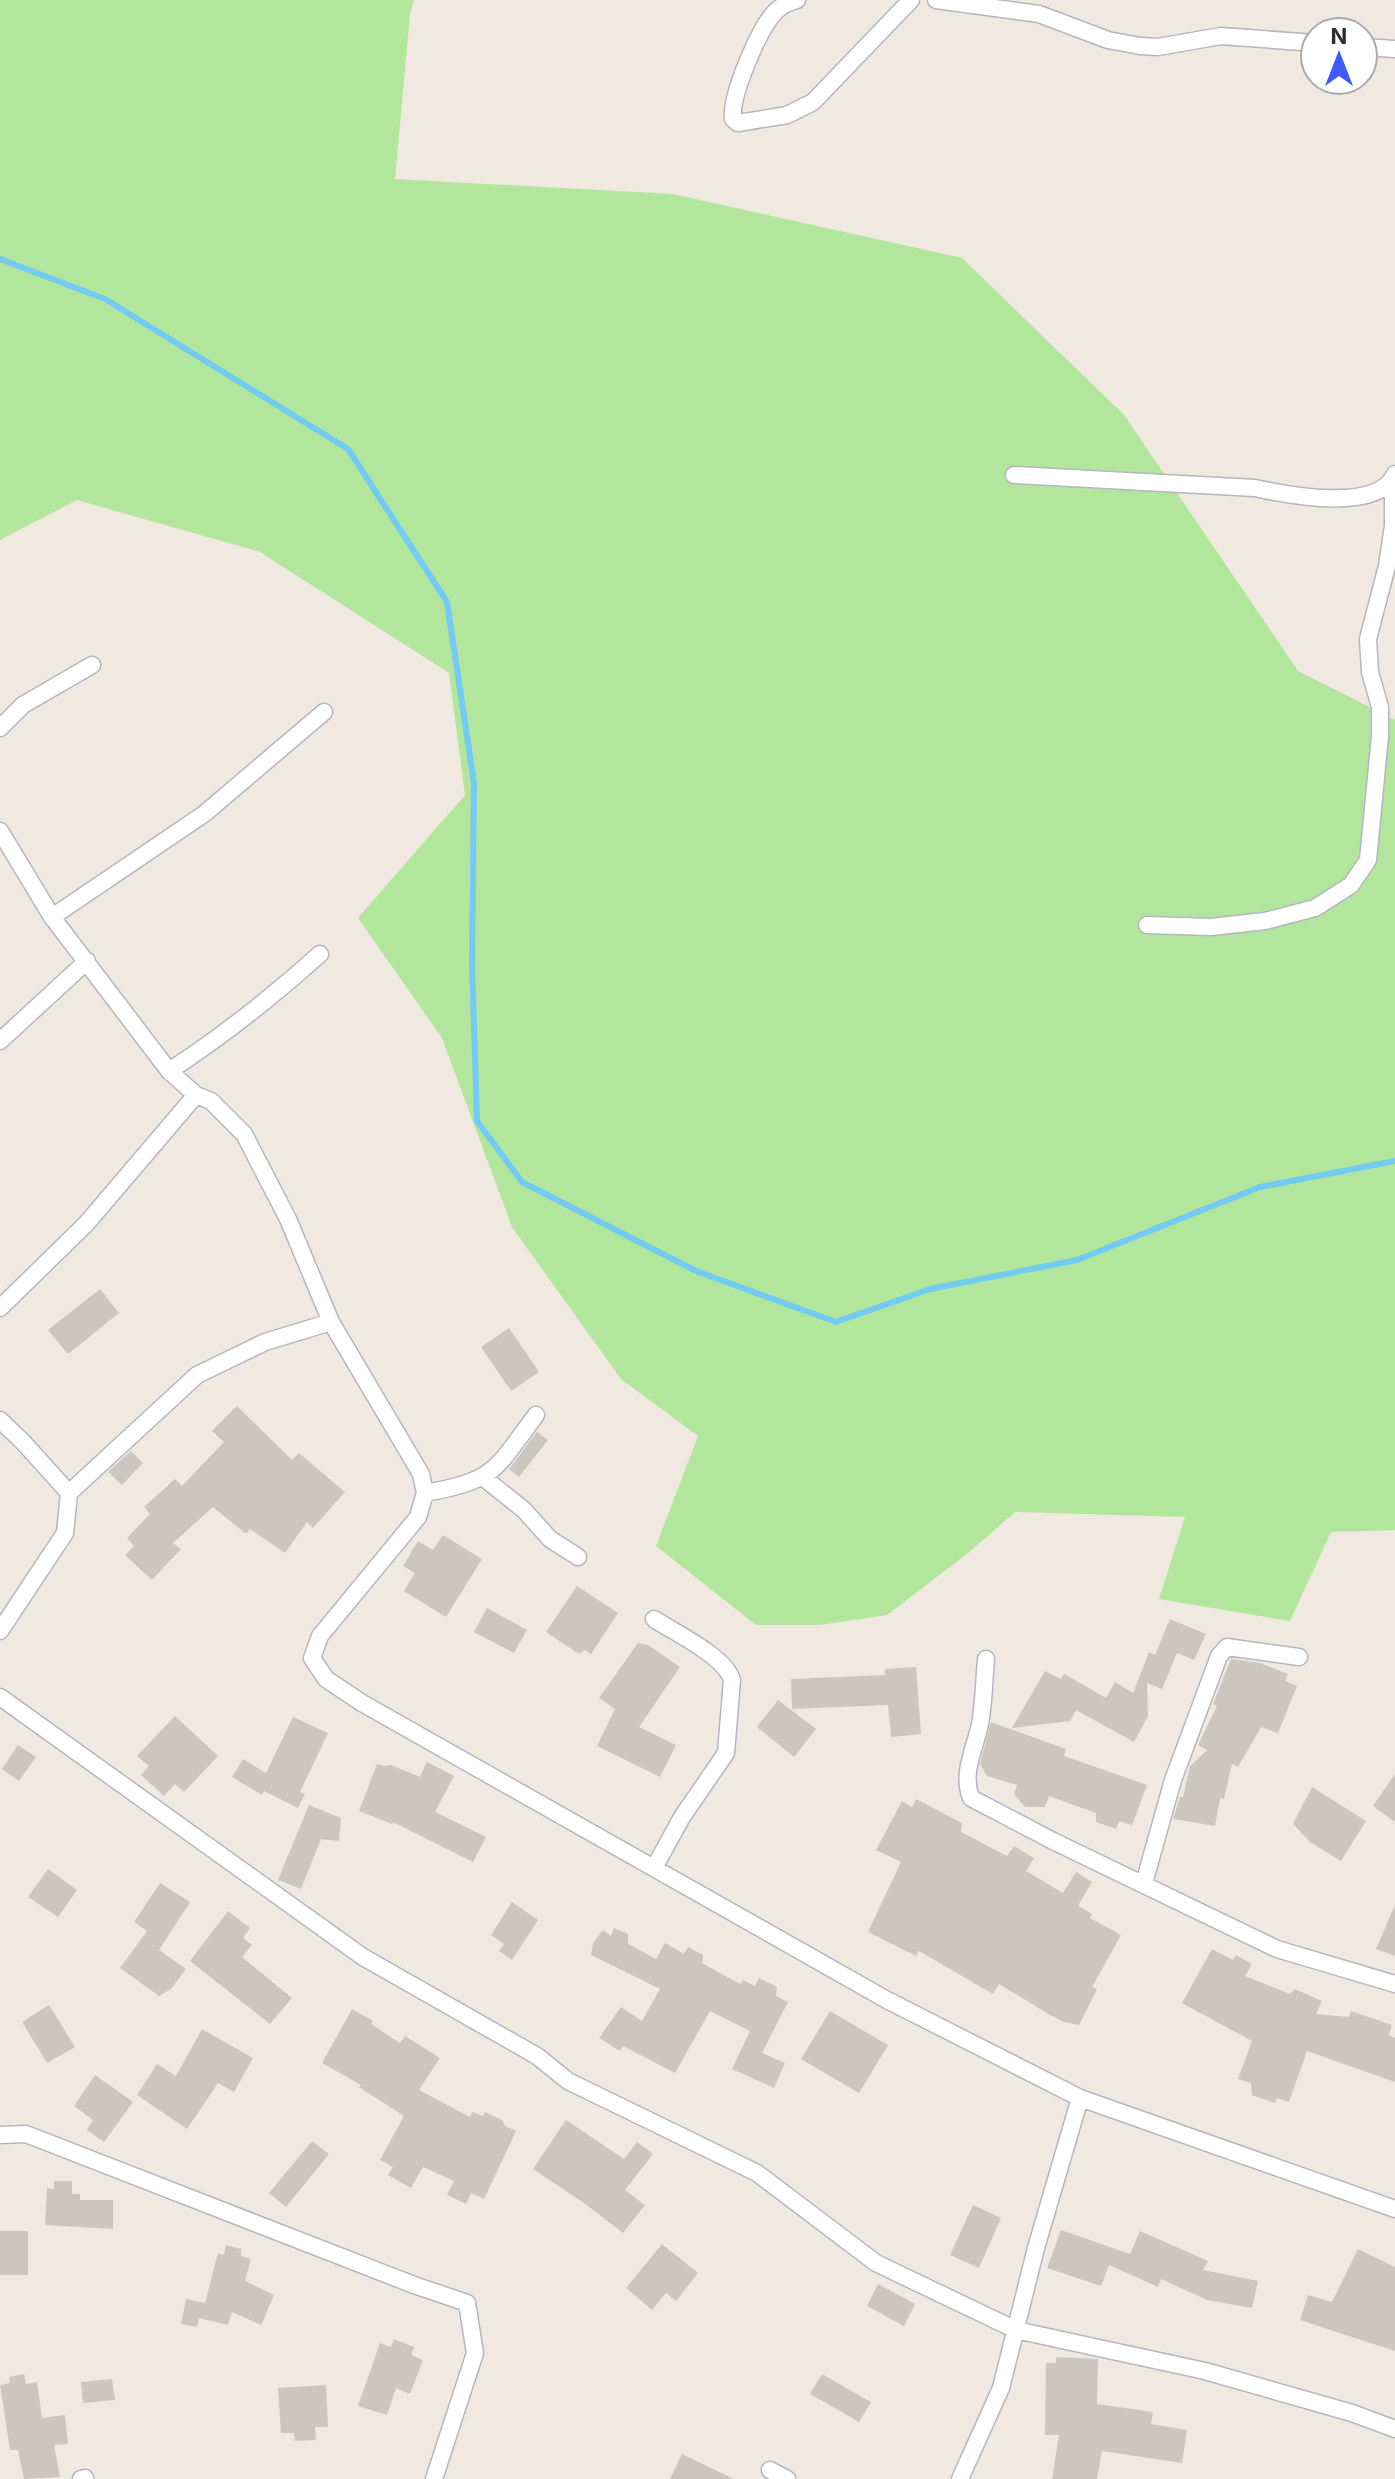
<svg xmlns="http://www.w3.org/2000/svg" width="1395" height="2479" viewBox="0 0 1395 2479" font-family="Inter,sans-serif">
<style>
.green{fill:#b2e69c}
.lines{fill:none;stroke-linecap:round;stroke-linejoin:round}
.stream{stroke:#72cbf2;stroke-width:6}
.building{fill:#cbc7be}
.minor-casing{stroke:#b4b6c1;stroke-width:19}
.minor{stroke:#fff;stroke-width:16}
</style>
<rect width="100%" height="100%" fill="#efe9e0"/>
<path class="green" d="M0 0H414L410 14 395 179 673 194 962 258 1124 415 1298 671 1395 720V1530L1331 1532 1290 1621 1159 1599 1185 1517 1015 1512 968 1553 887 1615 820 1625H756L656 1546 698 1436 621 1379 512 1227 442 1038 358 918 465 795 449 673 260 552 77 500 0 540Z"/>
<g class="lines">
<path class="stream" d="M0 259 105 299 348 449 447 602 474 783 472 963 477 1121 522 1182 696 1271 836 1322 930 1289 1077 1260 1260 1187 1395 1161"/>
</g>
<path class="building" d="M100 1289 119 1313 68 1354 48 1330Z
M509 1328 539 1372 511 1391 481 1347Z
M237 1406 292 1460 299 1453 345 1492 313 1528 307 1522 285 1553 250 1529 246 1534 213 1507 173 1543 181 1549 152 1580 125 1555 134 1546 127 1538 150 1514 144 1507 175 1479 182 1486 224 1442 212 1431Z
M537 1432 548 1440 519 1477 509 1469Z
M131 1451 143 1463 122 1485 108 1472Z
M443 1535 482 1559 446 1617 404 1591 415 1573 403 1566 418 1541 433 1550Z
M577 1586 618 1613 591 1654 585 1650 579 1654 546 1632Z
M487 1608 527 1630 514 1653 474 1632Z
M1170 1619 1206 1634 1194 1660 1177 1653 1162 1689 1147 1683 1148 1716 1134 1742 1076 1710 1070 1721 1012 1728 1045 1671 1061 1679 1064 1674 1106 1698 1115 1682 1133 1693 1149 1652 1155 1655Z
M638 1643 648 1645 680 1667 639 1727 676 1745 660 1777 597 1746 615 1709 599 1698Z
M1231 1659 1260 1663 1288 1674 1285 1681 1297 1686 1278 1733 1261 1727 1238 1767 1232 1764 1224 1799 1220 1798 1215 1826 1173 1819 1180 1797H1183L1190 1766 1207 1750 1198 1745 1217 1706 1213 1704Z
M916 1667 921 1734 891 1737 888 1705 792 1709 791 1679 885 1675V1669Z
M778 1700 816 1729 794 1757 757 1727Z
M175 1716 218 1756 184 1792 175 1784 164 1796 141 1775 149 1766 137 1756Z
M293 1717 328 1733 300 1792 305 1794 298 1808 264 1791 262 1795 232 1777 243 1759 266 1773Z
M991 1722 1066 1749 1064 1756 1147 1785 1132 1825 1119 1821 1116 1829 1096 1822V1813L1049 1796 1045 1807H1025L1014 1794 1017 1785 987 1776 980 1764Z
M18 1745 36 1757 19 1781 2 1769Z
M427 1762 454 1776 435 1812 486 1837 473 1862 393 1822 392 1824 359 1811 377 1764 384 1766 391 1765 420 1777Z
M1395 1774V1822L1373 1806Z
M1312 1787 1366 1821 1341 1861 1310 1842 1293 1824Z
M916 1799 962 1823 961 1832 1007 1856 1014 1846 1034 1858 1026 1871 1063 1893 1076 1872 1092 1882 1078 1906 1092 1914 1090 1918 1121 1935 1092 1987 1097 1989 1079 2025 1064 2022 1050 2015 999 1984 993 1994 919 1951 916 1956 868 1932 901 1862 876 1850 902 1801 912 1807Z
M309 1805 341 1818 339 1841 321 1839 301 1889 278 1880Z
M48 1869 77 1890 58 1917 28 1897Z
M160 1883 190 1902 159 1950 186 1969 171 1989 159 1996 120 1968 147 1931 134 1922Z
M512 1902 538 1920 512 1960 499 1951 504 1944 491 1935Z
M1395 1905V1956L1376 1949Z
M228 1911 250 1928 243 1938 252 1945 242 1957 292 1998 270 2024 190 1961Z
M614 1928 628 1934V1944L656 1959 665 1943 684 1954 688 1947 703 1955 702 1963 740 1984 743 1980 755 1986 759 1978 777 1987 776 1996 788 2002 762 2053 785 2063 774 2088 732 2069 750 2031 710 2011 675 2073 623 2046 620 2051 599 2038 621 2007 642 2021 660 1989 591 1955 593 1943 603 1930 611 1936Z
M1212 1949 1233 1960 1236 1955 1252 1964 1245 1976 1290 1994 1295 1989 1322 2001 1316 2014 1349 2017 1351 2011 1392 2025 1389 2035 1395 2038V2082L1307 2051 1289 2102 1277 2098 1275 2103 1252 2095 1251 2083 1238 2079 1252 2041 1182 2003Z
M49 2005 75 2047 47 2063 22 2022Z
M352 2009 373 2021 371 2024 400 2043 405 2036 440 2058 419 2090 470 2117 472 2112 483 2116 485 2112 502 2120 505 2126 516 2131 484 2199 471 2193 466 2204 447 2195 454 2181 423 2167 411 2188 388 2175 393 2167 380 2160 404 2116 359 2087 361 2085 322 2063Z
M830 2011 888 2045 859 2093 801 2059Z
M202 2029 253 2058 234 2092 218 2083 187 2129 137 2095 157 2064 176 2076Z
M95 2075 133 2102 104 2142 87 2130 93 2120 74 2106Z
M566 2120 624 2159 637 2142 653 2154 625 2190 645 2205 623 2233 584 2203 533 2169Z
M312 2141 329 2154 286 2207 269 2193Z
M54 2181H72V2194H80V2200H113V2229L45 2225 47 2188 54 2189Z
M973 2205 1001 2218 979 2268 950 2255Z
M1061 2230 1130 2254 1140 2231 1208 2261 1203 2270 1258 2281 1252 2308 1207 2300 1161 2279 1158 2287 1109 2265 1101 2286 1047 2268Z
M0 2231H28V2275H0Z
M662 2244 698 2273 676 2301 666 2293 652 2310 626 2288Z
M226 2245 241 2249V2256L251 2259 245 2281 274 2295 261 2325 232 2312 228 2325 199 2318 197 2327 181 2324 186 2299 205 2303 218 2253 224 2255Z
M1358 2249 1395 2267V2351L1300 2320 1308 2295 1332 2302Z
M878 2284 915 2304 904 2326 867 2306Z
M394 2339 414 2347 411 2355 423 2360 410 2394 396 2388 387 2415 358 2406 380 2343 391 2347Z
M1056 2357 1098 2359 1097 2404 1153 2412 1151 2424 1187 2430 1182 2463 1102 2451 1097 2479H1052L1059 2435H1045L1046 2363H1056Z
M24 2374 26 2384 37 2382 42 2418 65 2415 68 2444 54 2445 60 2477 24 2479 18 2450H10L0 2385 10 2383 9 2377Z
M822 2374 871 2402 859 2422 810 2394Z
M112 2379 115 2400 83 2403 81 2382Z
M326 2385 328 2427H315L316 2440 295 2441 294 2433H281L278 2388Z
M682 2454 734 2479H670Z"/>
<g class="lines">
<g class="minor-casing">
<path id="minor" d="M797 0C789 2 781 6 775 12 759 29 730 96 733 119L738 123 787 115 813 102 911 0
M936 0 1039 14 1108 40 1140 46 1158 47 1221 36 1315 43
M1363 47 1395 49
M1014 475 1255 488C1287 495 1378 513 1395 474
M0 728 23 705 92 665
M0 831 52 917 169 1071 196 1095 211 1101 244 1134 288 1219 331 1322 421 1474 425 1493 418 1517 320 1636 312 1658 326 1679 362 1703 887 2000 1080 2098 1395 2209
M52 917 204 814 324 712
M1147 925 1211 927 1265 921 1315 908 1351 885 1368 860 1380 736V707L1370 672 1368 639 1387 566 1393 526V479
M0 1041 87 961
M169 1071C223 1036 272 997 320 954
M0 1308 86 1224 196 1095
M0 1420 23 1442 69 1493
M484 1478 524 1510 550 1539 578 1557
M425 1493C496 1480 494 1471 536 1415
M654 1619C675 1633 725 1656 732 1680L726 1753 682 1817 654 1868
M0 1631 65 1533 69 1493 197 1375 265 1342 331 1322
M986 1659C984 1680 984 1703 980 1724 975 1749 961 1773 971 1798L1053 1841 1277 1949 1395 1984
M0 1697 363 1957 537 2056 568 2081 757 2173 876 2263 1016 2330 1205 2371 1352 2413 1395 2429
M1144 1883 1173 1780 1219 1656 1227 1647 1299 1657
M0 2135 26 2134 414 2285 467 2303 475 2353 434 2479
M770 2470 787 2479
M81 2479 85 2478
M960 2479 1001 2388 1036 2248 1080 2098"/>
</g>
<use href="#minor" class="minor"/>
</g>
<g transform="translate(1339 56)"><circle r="38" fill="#ffffff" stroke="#ababab" stroke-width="2"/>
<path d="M0-6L14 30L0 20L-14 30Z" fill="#3d59ff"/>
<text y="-12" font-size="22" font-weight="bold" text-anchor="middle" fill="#2e2e2e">N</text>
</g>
</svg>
